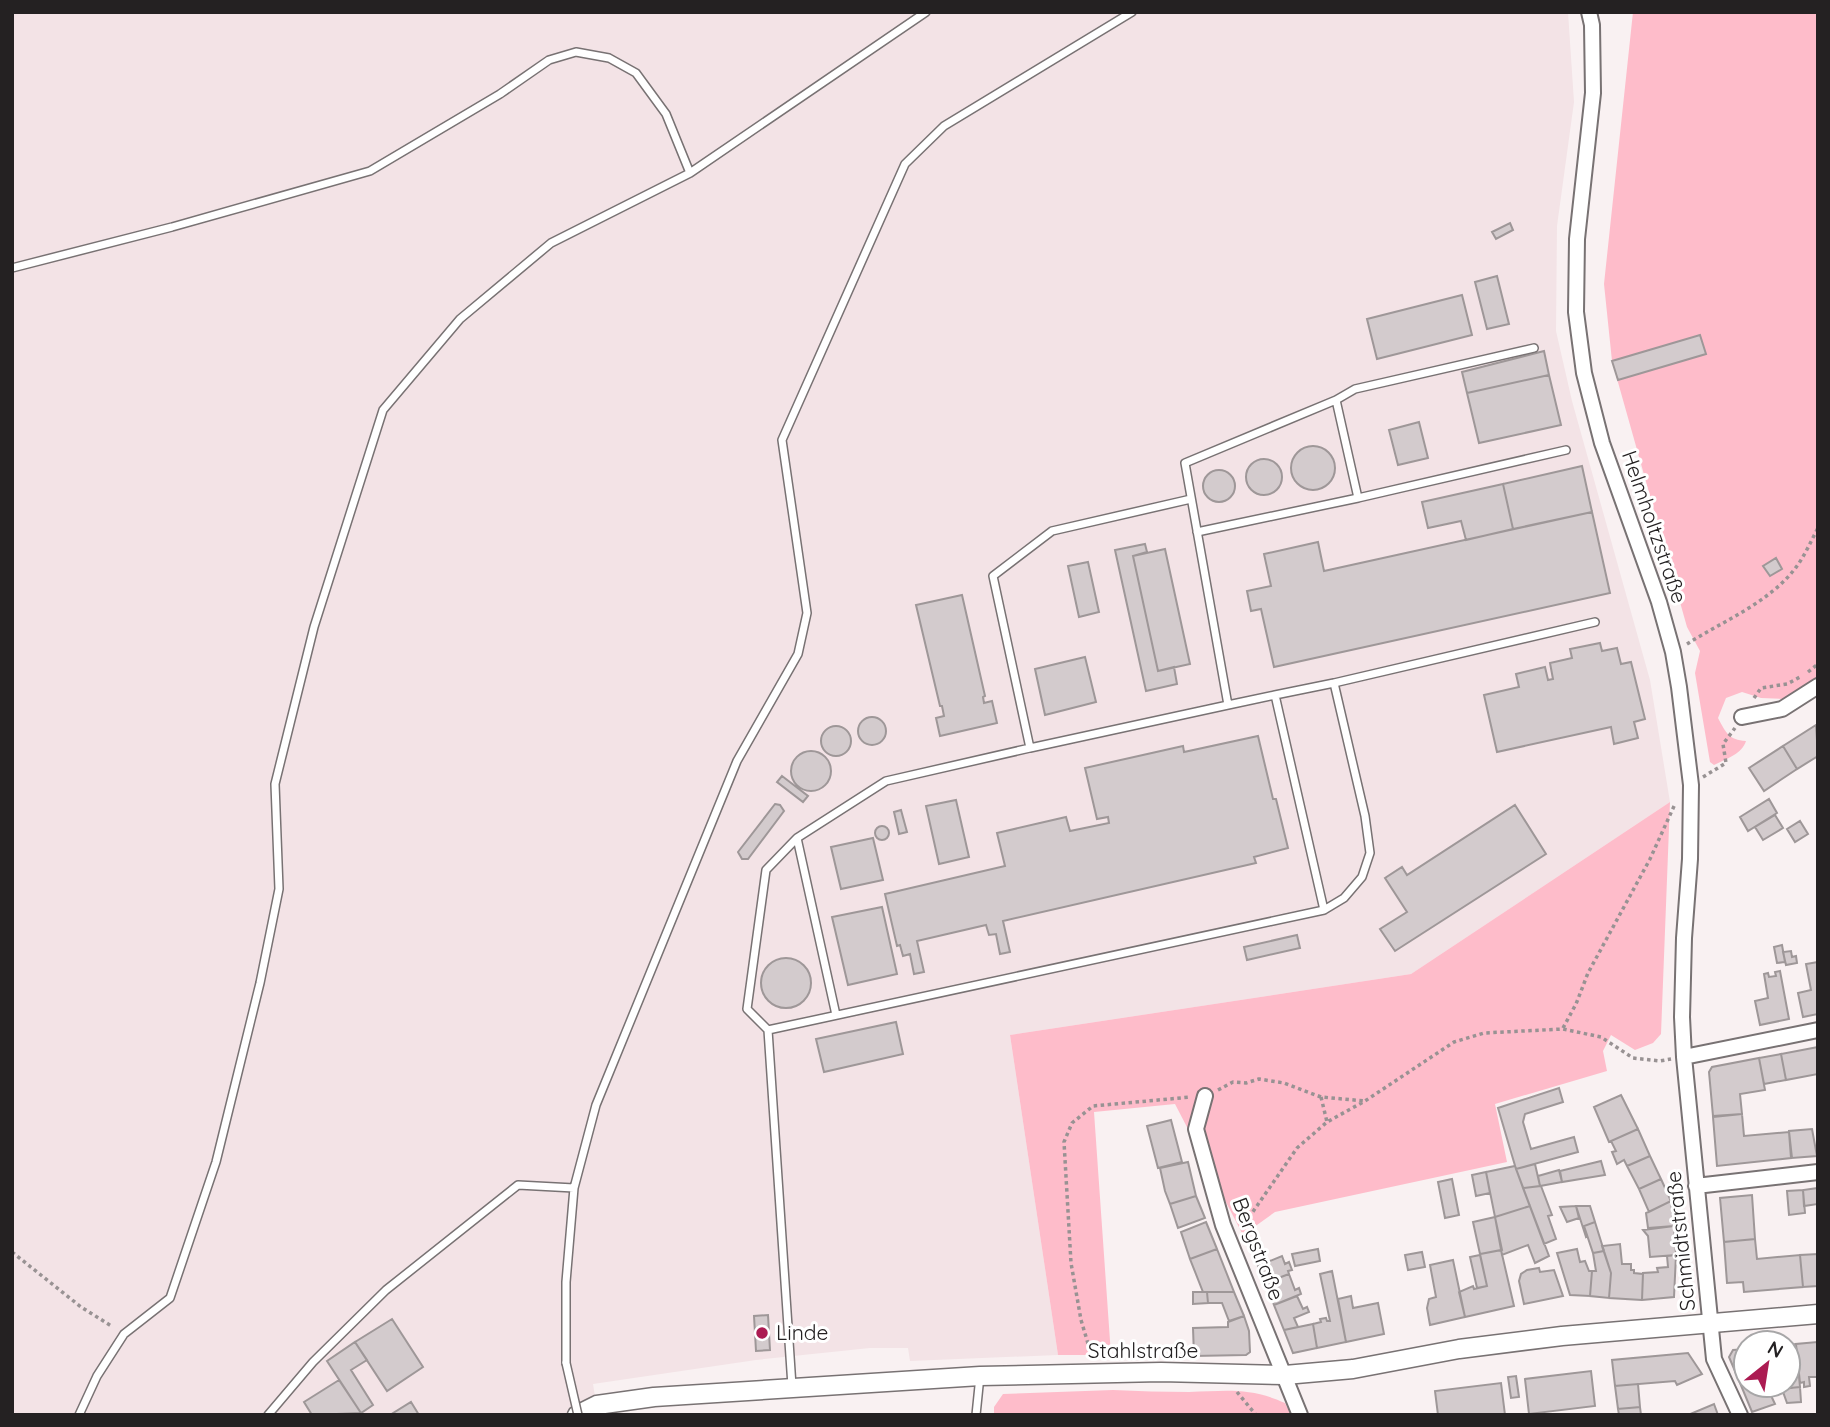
<svg xmlns="http://www.w3.org/2000/svg" width="1830" height="1427" viewBox="0 0 1830 1427" font-family="Quicksand,sans-serif">
<style>
.built{fill:#f3e3e6}
.green{fill:#febcca}
.building{fill:#d3cbcd;stroke:#9e9798;stroke-width:2}
.lines{fill:none;stroke-linecap:round;stroke-linejoin:round}
.service-casing{stroke:#787273;stroke-width:10}
.minor-casing{stroke:#787273;stroke-width:18}
.tertiary-casing{stroke:#787273;stroke-width:21}
.path{stroke:#989293;stroke-width:3.5;stroke-dasharray:3.5 3.5;stroke-linecap:butt}
.service{stroke:#fff;stroke-width:7}
.minor{stroke:#fff;stroke-width:14}
.tertiary{stroke:#fff;stroke-width:18}
.service-bridge-casing{stroke:#787273;stroke-width:10;stroke-linecap:butt}
.service-bridge{stroke:#fff;stroke-width:7}
.poi-dot{fill:#ac1b52;stroke:#fff;stroke-width:2.5}
.labels{text-anchor:middle;stroke-width:6;stroke-linejoin:round;paint-order:stroke}
.street-label{font-size:21px;fill:#242122;stroke:#fff}
.poi-label{font-size:21px;fill:#242122;stroke:#fff;text-anchor:start}
</style>
<rect width="100%" height="100%" fill="#f9f1f2"/>
<path class="built" d="M12 12H1568L1574 102 1557 226 1556 331 1572 401 1650 680 1670 802 1411 974 1010 1035 1058 1355 910 1361 908 1348H870L756 1360 593 1384 598 1415H12Z"/>
<path class="green" d="M1633 12H1818V678L1784 699 1761 698 1742 692 1726 698 1718 718C1726 733 1729 740 1746 741 1742 754 1726 759 1714 765L1710 762 1695 673 1700 651 1687 627 1612 361 1604 284Z
M1670 802 1661 1034 1653 1043 1635 1050 1611 1035 1603 1051 1607 1071 1495 1104 1507 1162 1275 1212 1243 1235 1175 1104 1094 1112 1111 1355H1058L1010 1035 1411 974Z
M1113 1390C1138 1391 1164 1392 1189 1392 1227 1391 1249 1387 1285 1403L1291 1415H994V1407L1003 1394Z"/>
<path class="building" d="M1510 223 1513 230 1496 239 1492 232Z
M1497 276 1509 324 1487 329 1475 282Z
M1462 295 1472 335 1377 359 1367 319Z
M1700 335 1706 354 1618 380 1612 361Z
M1544 351 1549 375 1467 393 1462 372Z
M1549 375 1561 425 1479 443 1467 393Z
M1419 422 1428 458 1398 465 1389 430Z
M1291 468a22 22 0 1 1 44 0a22 22 0 1 1-44 0Z
M1246 477a18 18 0 1 1 36 0a18 18 0 1 1-36 0Z
M1582 466 1592 512 1513 529 1503 484Z
M1203 486a16 16 0 1 1 32 0a16 16 0 1 1-32 0Z
M1503 484 1513 529 1466 540 1461 521 1428 528 1422 502Z
M1592 512 1610 593 1274 667 1261 609 1251 611 1247 591 1271 586 1264 554 1318 542 1324 571Z
M1145 544 1147 552 1133 556 1158 671 1174 667 1177 684 1146 691 1115 550Z
M1165 549 1190 664 1158 671 1133 556Z
M1776 558 1782 569 1770 576 1763 566Z
M1088 562 1099 612 1079 617 1068 566Z
M962 595 985 696 983 697 984 703 992 701 997 723 940 736 936 718 944 716 942 706H940L916 605Z
M1600 643 1602 651 1617 648 1621 664 1631 662 1645 719 1634 722 1638 738 1614 744 1611 727 1497 752 1484 695 1519 687 1516 674 1545 667 1548 680 1553 679 1550 663 1572 658 1570 649Z
M1085 657 1096 702 1045 715 1035 669Z
M858 731a14 14 0 1 1 28 0a14 14 0 1 1-28 0Z
M1816 725 1818 756 1797 769 1783 746Z
M821 741a15 15 0 1 1 30 0a15 15 0 1 1-30 0Z
M1258 736 1273 799H1276L1288 848 1254 857 1256 863 1003 921 1010 952 1000 954 996 934 989 935 986 925 917 941 924 972 914 974 910 954 903 956 900 945 897 946 885 894 1005 866 997 833 1066 817 1070 831 1109 823 1108 817 1097 819 1085 768 1183 746 1184 752Z
M1783 746 1797 769 1764 791 1749 768Z
M791 771a20 20 0 1 1 40 0a20 20 0 1 1-40 0Z
M782 776 808 796 803 802 777 782Z
M1769 799 1777 813 1748 831 1740 817Z
M956 800 969 857 939 864 926 806Z
M775 804 780 805 784 811 748 859H742L738 852Z
M1515 805 1546 854 1395 951 1380 929 1407 912 1385 878 1402 867 1407 875Z
M901 810 907 832 899 834 894 812Z
M1775 815 1783 828 1763 840 1755 827Z
M1800 821 1808 834 1795 842 1787 829Z
M875 833a7 7 0 1 1 14 0a7 7 0 1 1-14 0Z
M873 838 883 880 841 889 831 847Z
M882 907 897 974 848 985 832 917Z
M1297 935 1300 948 1247 960 1244 947Z
M1782 945 1785 962 1777 963 1774 947Z
M1791 951 1792 957 1796 956 1797 963 1786 965 1783 952Z
M761 983a25 25 0 1 1 50 0a25 25 0 1 1-50 0Z
M1818 962V1014L1803 1017 1798 993 1811 990 1806 964Z
M1780 971 1789 1019 1760 1025 1755 1001 1768 998 1764 974 1768 973 1769 977 1776 976 1775 972Z
M896 1022 903 1054 824 1072 816 1039Z
M1818 1047V1074L1786 1080 1781 1054Z
M1781 1054 1786 1080 1764 1084 1759 1058Z
M1759 1058 1765 1090 1740 1094 1742 1114 1713 1116 1709 1072 1712 1067Z
M1559 1088 1563 1102 1525 1114 1523 1122 1531 1149 1574 1137 1578 1152 1516 1169 1498 1108Z
M1621 1095 1638 1129 1609 1142 1594 1107Z
M1742 1114 1744 1136 1789 1132 1791 1158 1717 1166 1713 1117Z
M1171 1120 1182 1162 1158 1168 1147 1126Z
M1638 1129 1650 1156 1627 1166 1624 1160 1617 1164 1612 1152 1616 1151 1611 1141Z
M1812 1129 1817 1156 1792 1158 1789 1131Z
M1650 1156 1661 1179 1639 1189 1627 1166Z
M1601 1161 1605 1175 1562 1182 1560 1171Z
M1188 1162 1196 1196 1170 1204 1165 1191 1160 1168Z
M1535 1164 1540 1186 1523 1188 1516 1169Z
M1515 1166 1530 1206 1495 1217 1486 1172Z
M1559 1170 1562 1182 1540 1186 1538 1176Z
M1486 1172 1490 1193 1476 1196 1472 1175Z
M1452 1179 1459 1215 1445 1218 1438 1182Z
M1661 1179 1671 1201 1649 1212 1639 1189Z
M1541 1186 1552 1215 1548 1216 1556 1239 1544 1244 1523 1188Z
M1818 1188V1204L1804 1206 1803 1190Z
M1803 1190 1805 1213 1789 1215 1787 1191Z
M1752 1195 1755 1239 1724 1242 1720 1198Z
M1196 1196 1205 1218 1178 1228 1170 1204Z
M1671 1201 1674 1226 1648 1228 1646 1213Z
M1530 1206 1549 1256 1535 1263 1528 1245 1502 1255 1495 1217Z
M1576 1206 1579 1218 1567 1222 1560 1207Z
M1576 1206H1590L1595 1222 1584 1226 1587 1236 1586 1237Z
M1495 1217 1502 1250 1480 1254 1473 1222Z
M1206 1222 1217 1249 1190 1259 1181 1232Z
M1595 1222 1604 1251 1593 1253 1584 1226Z
M1674 1226 1676 1255 1650 1257 1648 1236 1643 1230Z
M1755 1239 1757 1259 1800 1255 1803 1287 1744 1292 1743 1282 1727 1283 1724 1242Z
M1620 1244 1622 1264H1631V1270H1634V1273L1643 1274 1642 1300 1609 1298 1611 1273 1602 1246Z
M1217 1249 1234 1292H1203L1190 1259Z
M1318 1249 1320 1261 1295 1266 1292 1254Z
M1577 1249 1580 1262 1585 1261 1589 1271H1592L1590 1296 1570 1295 1557 1253Z
M1501 1250 1514 1306 1465 1317 1459 1292 1473 1286 1474 1289 1487 1286 1480 1254Z
M1604 1251 1611 1273 1609 1298 1590 1296 1592 1271H1596L1593 1253Z
M1422 1252 1425 1267 1408 1270 1405 1255Z
M1818 1254V1286L1803 1287 1800 1255Z
M1480 1255 1487 1286 1477 1288 1470 1257Z
M1676 1255 1674 1297 1642 1300 1643 1273 1658 1272 1657 1268 1668 1267 1667 1256Z
M1282 1256 1285 1264 1289 1262 1292 1270 1288 1271 1289 1274 1265 1283 1258 1266Z
M1453 1260 1465 1317 1430 1325 1427 1308 1429 1299 1436 1297 1430 1265Z
M1539 1268 1540 1272 1554 1270 1563 1296 1524 1304 1519 1281 1521 1274 1527 1270Z
M1332 1271 1346 1342 1317 1348 1313 1324 1321 1322 1320 1319 1326 1318 1327 1321H1330L1320 1274Z
M1289 1274 1295 1290 1299 1288 1301 1294 1274 1305 1265 1283Z
M1193 1292H1207L1208 1303 1193 1304Z
M1207 1292H1234L1244 1316 1229 1321 1222 1303H1208Z
M1297 1296 1303 1309 1307 1307 1309 1312 1294 1318 1298 1327 1284 1330 1274 1305Z
M1351 1296 1353 1308 1378 1303 1384 1334 1346 1342 1338 1299Z
M768 1315 770 1350 756 1351 754 1316Z
M1244 1316 1249 1331 1250 1352 1246 1355 1194 1356 1193 1328 1228 1327V1322Z
M392 1319 423 1367 387 1391 355 1342Z
M1313 1324 1317 1348 1293 1353 1284 1330Z
M355 1342 367 1360 351 1370 373 1405 361 1413 327 1361Z
M1817 1342 1818 1377H1809L1810 1386 1804 1387V1382L1800 1383 1796 1344Z
M1796 1344 1800 1387 1790 1388 1788 1345Z
M1746 1349V1382L1740 1383 1729 1357 1733 1350Z
M1688 1353 1702 1374 1677 1385 1675 1381 1615 1386 1612 1360Z
M1591 1371 1595 1406 1529 1414 1525 1379Z
M1516 1376 1519 1397 1511 1398 1508 1377Z
M339 1380 361 1413 312 1415 304 1402Z
M1746 1382V1385H1766L1775 1404 1752 1412 1740 1383Z
M1501 1383 1505 1415H1438L1435 1391Z
M1638 1384 1640 1407 1618 1409 1615 1386Z
M1800 1387 1801 1402 1787 1403 1782 1389Z
M411 1402 419 1415H390Z
M1714 1404 1718 1415H1688Z
M1640 1407 1641 1415H1619L1618 1409Z"/>
<g class="lines">
<g class="service-casing">
<path id="service" d="M12 268 172 227 370 171 500 94 549 60 576 52 609 58 636 73 666 114 690 173
M1336 400 1355 389 1534 348
M1358 498 1566 450
M1191 499 1052 531 993 576 1030 748 1228 705
M1334 683 1595 622
M1275 695 1334 683 1365 816 1370 853 1362 877 1344 898 1324 910
M836 1015 797 838 886 781 1030 748
M768 1030 747 1009 766 870 797 838
M566 1363V1282L574 1188 596 1105 737 761 798 654 807 613 782 440 905 164 944 126 1132 12
M792 1386 768 1030 1324 910 1275 695 1228 705 1185 463 1336 400 1358 498 1197 532
M79 1415 97 1376 124 1334 170 1298 216 1162 260 983 279 889 275 784 314 627 383 410 460 319 551 243 690 173 926 12
M268 1415 313 1362 386 1290 518 1185 574 1188
M976 1415 980 1376"/>
</g>
<g class="minor-casing">
<path id="minor" d="M1589 12 1592 25 1593 93 1577 239 1576 312 1584 373 1602 443 1659 602 1673 652 1679 687 1691 785 1690 859 1684 938 1682 1017 1684 1057 1714 1359 1740 1415
M1742 717 1782 709 1818 686
M1684 1057 1818 1030
M1205 1096 1196 1129 1223 1225 1300 1415
M1696 1186 1818 1172"/>
</g>
<g class="tertiary-casing">
<path id="tertiary" d="M577 1415 597 1405 654 1397 980 1376 1161 1372 1285 1375 1353 1369 1459 1349 1562 1336 1818 1314"/>
</g>
<path class="path" d="M1687 644C1723 621 1771 602 1797 566 1805 555 1811 541 1818 528
M1808 672 1818 664
M1754 698 1761 688 1787 684 1802 676
M1703 777 1726 763 1723 744 1735 728
M1563 1028 1576 1004 1588 973 1650 859 1675 804
M1218 1090 1233 1082 1246 1083 1259 1079 1284 1083 1321 1097 1365 1101
M1321 1097 1327 1122
M1241 1229 1297 1148 1327 1122 1365 1101 1454 1042 1484 1033 1563 1029 1601 1037 1633 1058 1660 1061 1671 1059
M12 1252 81 1307 113 1327
M1092 1357 1081 1320 1071 1263 1064 1142 1072 1123 1093 1106 1191 1097
M1237 1392 1256 1415"/>
<use href="#service" class="service"/>
<use href="#minor" class="minor"/>
<use href="#tertiary" class="tertiary"/>
<g class="service-bridge-casing">
<path id="service-bridge" d="M566 1363 578 1415"/>
</g>
<use href="#service-bridge" class="service-bridge"/>
</g>
<circle class="poi-dot" cx="762" cy="1333" r="7"/>
<g class="labels">
<g class="street-label">
<text transform="translate(1654 527) rotate(71)" y="7">Helmholtzstraße</text>
<text transform="translate(1681 1241) rotate(-96)" y="7">Schmidtstraße</text>
<text transform="translate(1258 1249) rotate(69)" y="7">Bergstraße</text>
<text x="1143" y="1358">Stahlstraße</text>
</g>
<g class="poi-label">
<text x="776" y="1340">Linde</text>
</g>
</g>
<rect width="1830" height="1427" fill="none" stroke="#242122" stroke-width="28"/>
<g transform="translate(1767 1364) rotate(30)"><circle r="33" fill="#ffffff" stroke="#a7a6a7" stroke-width="2"/>
<path d="M0-5L12 26L0 18L-12 26Z" fill="#ac1b52"/>
<text y="-10" font-size="19" font-weight="bold" text-anchor="middle" fill="#242122">N</text>
</g>
</svg>
